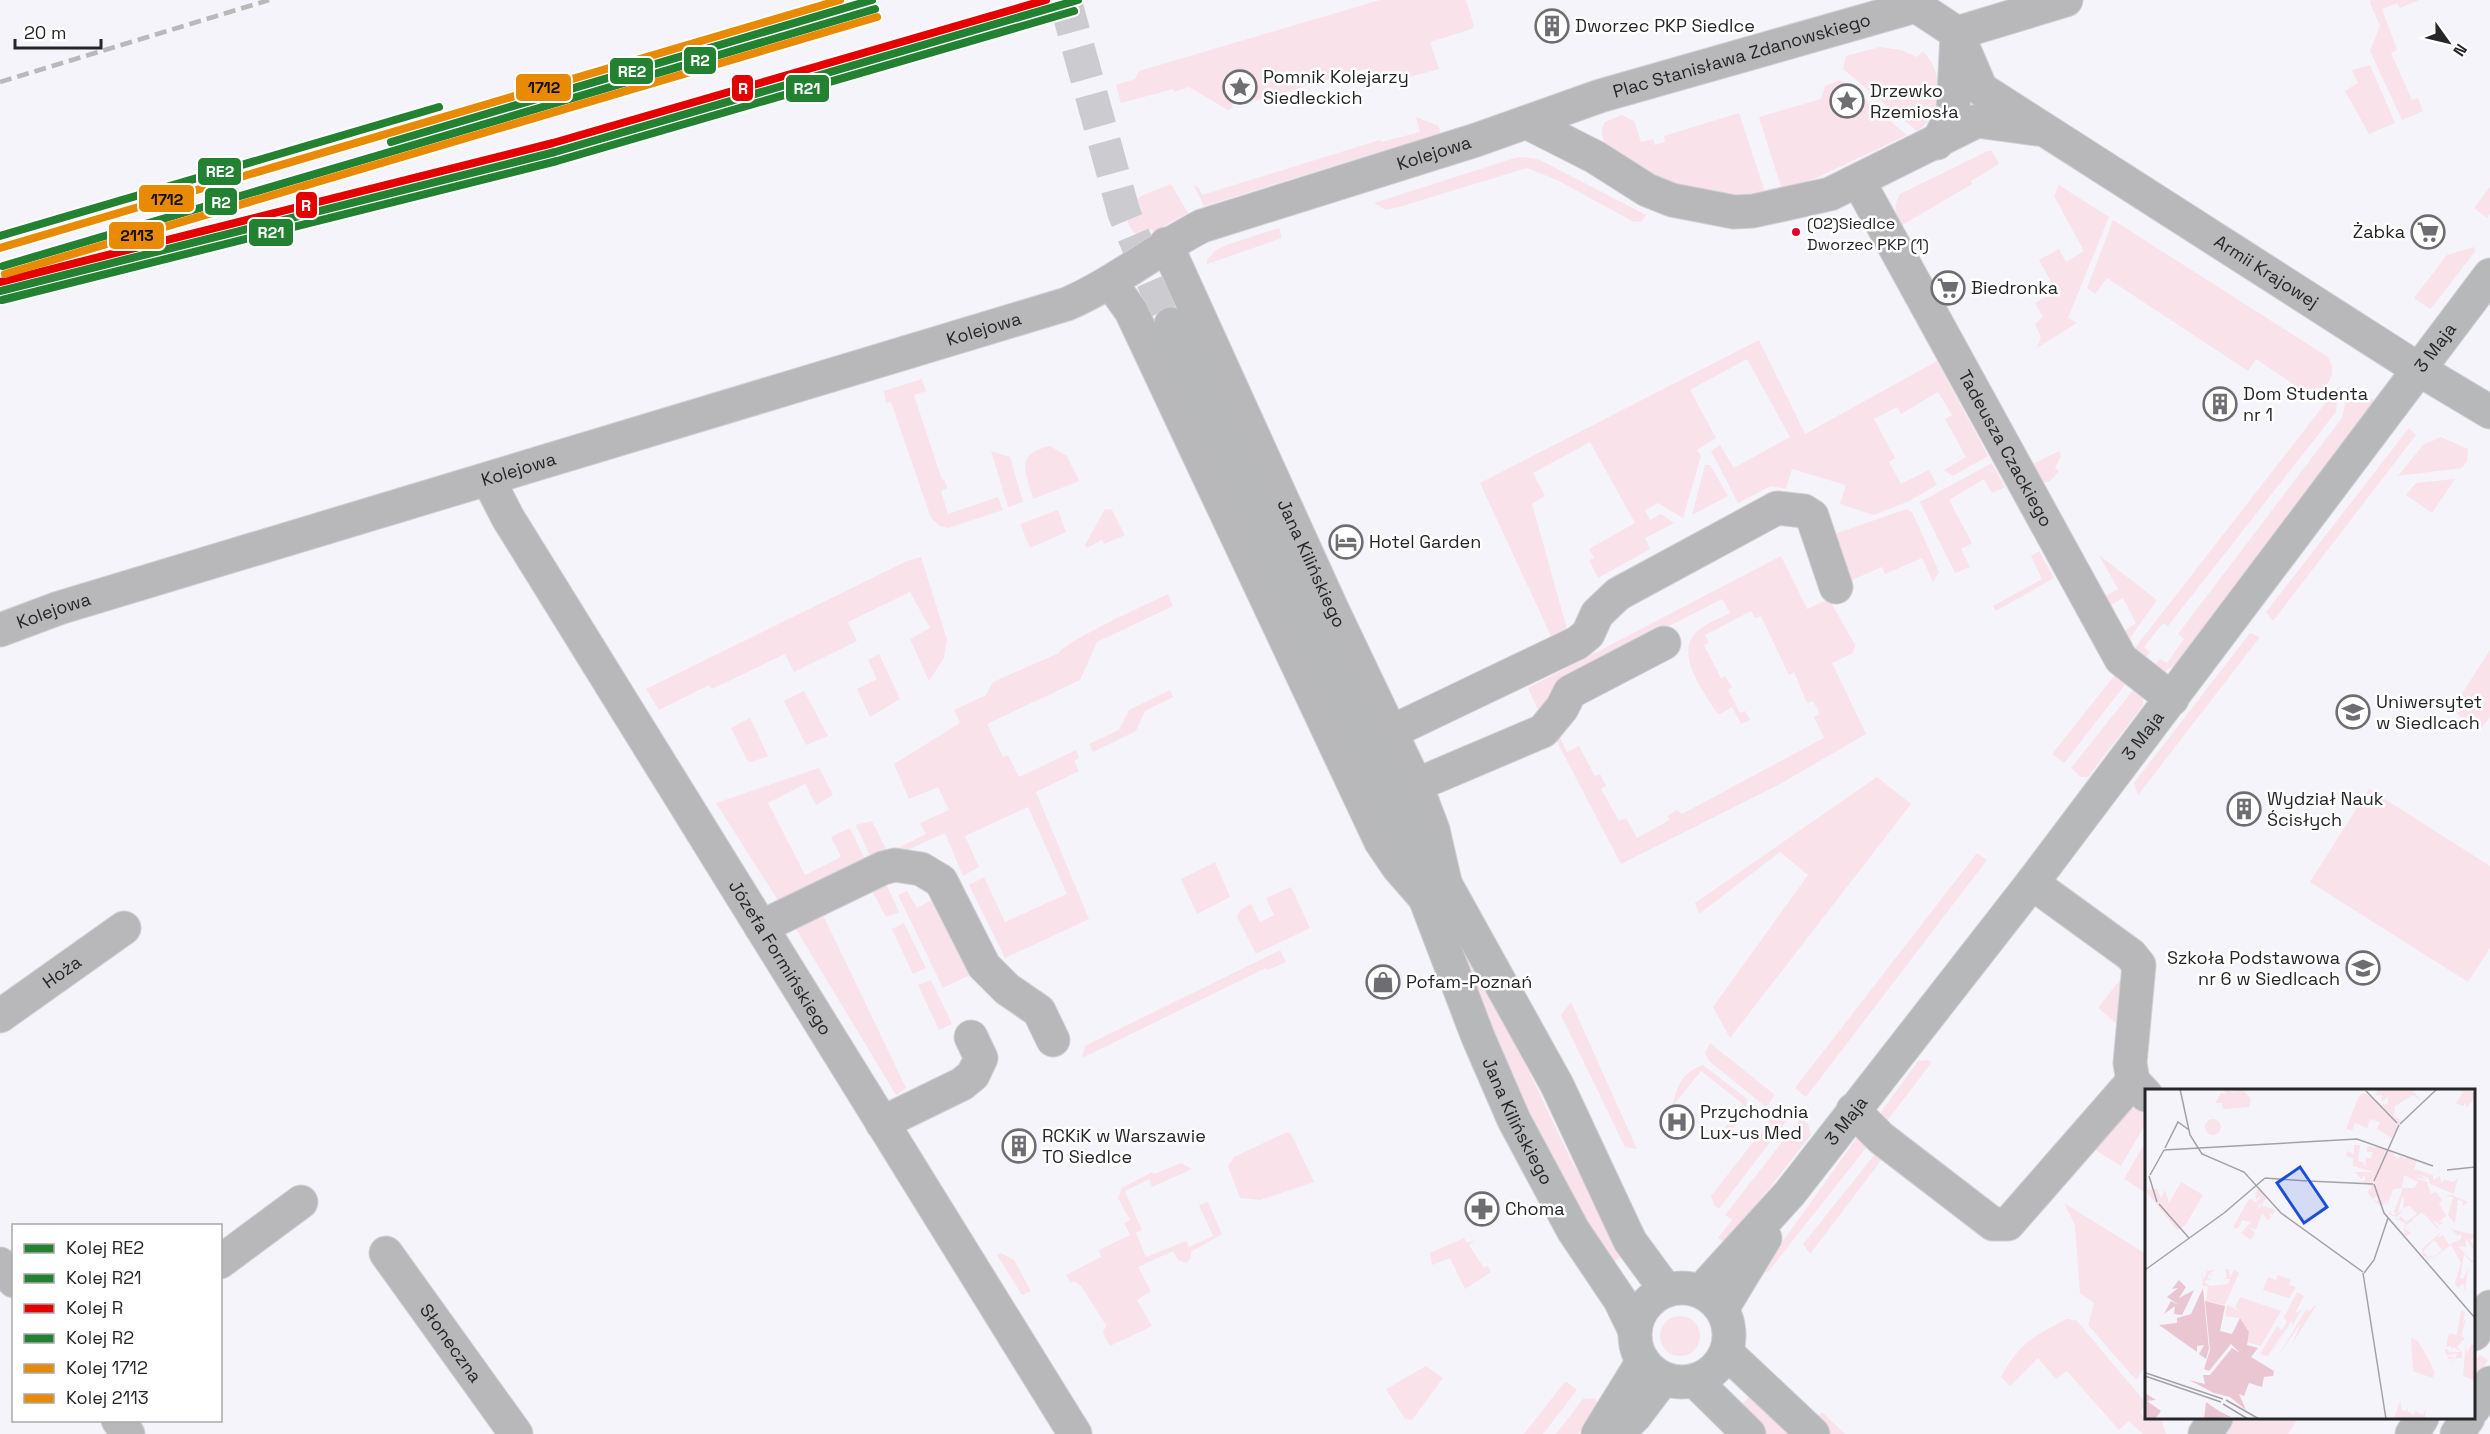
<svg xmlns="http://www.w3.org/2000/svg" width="2490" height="1434" viewBox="0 0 2490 1434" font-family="'Space Grotesk',sans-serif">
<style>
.green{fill:#f9e2ea}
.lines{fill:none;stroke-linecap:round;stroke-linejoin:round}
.secondary-tunnel{stroke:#cccbd0;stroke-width:33;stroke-dasharray:33 16;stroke-linecap:butt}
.street-casing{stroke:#d1d0d4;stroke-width:35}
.secondary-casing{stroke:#d1d0d4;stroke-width:35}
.street{stroke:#b8b8ba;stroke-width:33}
.secondary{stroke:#b7b8ba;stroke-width:33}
.rail{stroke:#b9b8ba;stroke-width:4.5;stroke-dasharray:12 6;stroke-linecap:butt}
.rail-1-casing{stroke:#fff;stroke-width:12}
.rail-2-casing{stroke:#fff;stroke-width:12}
.rail-3-casing{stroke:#fff;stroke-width:12}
.rail-4-casing{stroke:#fff;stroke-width:12}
.rail-5-casing{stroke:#fff;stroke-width:12}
.rail-6-casing{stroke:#fff;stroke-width:12}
.rail-1{stroke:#238132;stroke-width:8}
.rail-2{stroke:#238132;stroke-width:8}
.rail-3{stroke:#e50000;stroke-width:8}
.rail-4{stroke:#238132;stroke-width:8}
.rail-5{stroke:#e98a04;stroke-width:8}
.rail-6{stroke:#e98a04;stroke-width:8}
.bus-dot{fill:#e4002b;stroke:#fff;stroke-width:2}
.labels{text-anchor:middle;stroke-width:5;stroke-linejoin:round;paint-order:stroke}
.bus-label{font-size:16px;fill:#262629;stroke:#fff;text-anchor:start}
.poi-label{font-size:18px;fill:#262629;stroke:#fff;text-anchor:start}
.street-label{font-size:18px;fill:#262629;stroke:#fff}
.inset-road{fill:none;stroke:#a2a2a6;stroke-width:1.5}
.view{fill:#1d4ed8;fill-opacity:0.15;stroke:#1d4ed8;stroke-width:3}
.inset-edge{fill:none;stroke:#262629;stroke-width:3}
.line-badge{stroke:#fff;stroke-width:2}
.badge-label{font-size:16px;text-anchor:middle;font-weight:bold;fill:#fff}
.pale-badge-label{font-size:16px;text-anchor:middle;font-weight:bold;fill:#111}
</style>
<rect width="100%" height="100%" fill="#f5f4fa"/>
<path class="green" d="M1380 0H1466L1474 26 1472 29 1430 42 1439 69 1383 84 1377 82 1371 72 1364 69 1256 101 1244 71 1223 78 1233 108 1228 110 1189 87 1174 92 1173 89 1121 103 1116 85 1135 79 1139 71Z
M2371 0H2419L2400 8 2397 3 2382 9 2397 50 2391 53 2412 100 2418 98 2423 111 2402 120 2370 51 2380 26 2370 3Z
M1880 47 1901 50 1917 57 1923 51C1944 74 1946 112 1917 131L1843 69 1846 56Z
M2370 65 2395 123 2369 134 2345 91 2358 83 2352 70Z
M1840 80 1907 135 1816 178 1782 190 1759 117 1821 99 1825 86Z
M1739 113 1765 192 1734 195 1658 180 1604 146 1602 129 1605 122 1622 115 1634 121 1641 142 1653 139 1655 145 1665 142 1664 136Z
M1416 117 1439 126 1440 133 1204 206 1193 184 1199 188 1202 195 1380 140 1382 142 1420 132Z
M1988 151H1992L1999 164 1971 181 1972 184 1899 227C1895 214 1893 206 1900 194Z
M1518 157 1538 159 1646 215 1642 221 1634 222 1557 180 1527 168 1399 207 1386 210 1374 203Z
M1171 184 1188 213 1153 232 1151 229 1139 234 1134 233C1111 200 1148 194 1171 184Z
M2059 185 2109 217 2068 318 2077 323 2037 348 2041 337 2035 324 2043 317 2035 303 2056 291 2039 260 2059 249 2066 262 2084 251 2054 196Z
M2490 187V213L2487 218 2474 208Z
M2113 220 2328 357C2339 376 2326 386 2314 400H2306L2294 390 2296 386 2256 359 2248 371 2107 278 2095 294 2087 288Z
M1279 228 1282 238 1207 264V260L1216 250 1229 244Z
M2474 247 2475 252 2432 307 2430 309 2414 298 2447 255Z
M1759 340 1805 434 1937 361 1988 456 1953 476 1944 470 1966 457 1945 419 1952 415 1938 392 1901 414 1897 407 1874 419 1895 458 1889 462 1901 484 1929 470 1937 485 1909 501 1874 515 1840 504 1846 485 1792 469 1786 489 1771 486 1738 503 1711 451 1720 445 1734 468 1790 437 1747 359 1690 390 1716 438 1697 450 1701 456 1683 518 1658 503 1645 510 1650 520 1661 514 1674 523 1645 538 1650 549 1598 578 1589 560 1594 558 1589 549 1635 523 1590 442 1533 473 1545 496 1532 504 1567 629 1551 636 1480 483Z
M922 379 926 391 914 395 942 480 944 479 947 488 941 491 948 514 998 497 1003 510 948 528 940 526 931 518 891 402 886 403 884 391Z
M2349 385 2374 400 2367 416 2175 665 2162 673 2150 670 2160 659 2167 663 2184 639 2178 634 2342 418Z
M2338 387 2336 412 2168 626 2163 623 2144 647 2150 652 2141 663 2131 653Z
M2409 428 2416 435 2273 621 2266 612Z
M2441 437 2468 449 2467 461 2462 468 2398 476 2423 445Z
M1050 446 1067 456 1079 481 1033 499C1026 472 1014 454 1050 446Z
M991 451 1010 457 1023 502 1008 507Z
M2059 451 2061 456 2055 468 2059 471 2049 482H2041L2031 465Z
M1992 463 2005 487 1992 493 1984 479 1949 500 1972 543 1961 549 1970 567 1955 573 1920 502Z
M1705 465H1710L1728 496 1692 515Z
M2455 479 2432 513 2406 495 2416 483Z
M1105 509 1112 510 1125 535 1104 544 1102 540 1087 548 1085 545Z
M1907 509 1912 512 1939 572 1933 582 1922 558 1885 574 1882 567 1852 580 1834 543 1837 533Z
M1058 510 1066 532 1030 548 1020 524Z
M2039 551 2054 578 1996 611 1993 606 2042 579 2031 556Z
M2099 555 2157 600 2125 645 2123 632 2136 623 2123 598 2108 607 2102 598 2118 589Z
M1781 556 1807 609 1829 599 1855 645 1853 653 1832 663 1866 734 1780 784 1621 864 1555 738 1559 735 1567 752 1579 746 1595 776 1600 774 1606 786 1601 789 1619 821 1626 818 1637 838 1670 820 1667 816 1677 810 1682 814 1824 738 1814 717 1820 714 1813 701 1807 703 1794 672 1789 675 1761 616 1755 618 1751 611 1705 635 1709 643 1704 645 1721 678 1725 676 1732 687 1728 690 1740 713 1745 711 1750 720 1741 724 1732 707 1720 714 1716 712C1703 690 1671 650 1700 629 1709 622 1720 618 1730 613L1722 599 1565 679 1540 714 1528 688Z
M921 557 947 640 944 658 929 681 910 639 930 628 910 592 848 622 857 641 794 672 785 654 712 689 709 685 659 710 646 689 907 561Z
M1168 594 1173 606 1097 642 1080 680 987 724 1003 757 1008 755 1019 777 1076 750 1079 758 1074 761 1079 771 1036 792 1089 919 1005 958 969 885 984 877 1005 922 1067 894 1028 807 965 836 979 867 963 876 945 833 892 857 872 860 856 825 872 821 888 853 926 834 920 823 949 810 938 787 909 799 894 764 960 723 954 710 986 695 993 682 1059 653C1065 641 1150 603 1168 594Z
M2250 633 2260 637 2138 795 2134 783Z
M2490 650V717L2479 731 2457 714 2462 707 2456 703Z
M879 654 900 699 870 717 857 689 877 679 868 660Z
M2122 666 2131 677 2064 763 2052 754Z
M2138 684 2143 696V705L2088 777H2081L2071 768Z
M1170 690 1173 697 1145 711 1136 731 1093 752 1089 744 1119 730 1129 710Z
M804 691 828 736 806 745 784 701Z
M750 718 768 756 751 762 747 760 731 728Z
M819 768 833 795 816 805 805 784 768 803 805 875 841 857 831 837 850 828 864 858 779 902 716 803Z
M1877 777 1911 804 1730 1038 1713 1007 1808 875 1780 852 1699 914 1695 903Z
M2369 789 2490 866V948L2468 982 2310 882Z
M1977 853 1987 860 1806 1097 1795 1088Z
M1215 862 1230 897 1197 914 1181 879Z
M886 884 899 912 886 917 872 891Z
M1291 887 1310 928 1256 954 1237 917 1240 910 1251 904 1260 922 1274 915 1266 898Z
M907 891 917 908 941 895 978 971 943 988 898 895Z
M818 912 821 918 824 917 906 1088 896 1095 793 924Z
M904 923 926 968 913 974 892 929Z
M1465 937 1573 1164 1625 1254 1609 1265 1571 1208 1449 945Z
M1280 950 1286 962 1268 970 1266 968 1082 1058 1085 1046Z
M2127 971 2123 1029 2098 1008Z
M931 980 952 1024 939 1030 918 985Z
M1571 1002 1637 1149 1625 1147 1561 1015Z
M1710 1043 1775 1095 1766 1107 1709 1061 1705 1053Z
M1928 1060 1932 1062 1887 1121 1882 1118 1881 1112 1918 1061Z
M1703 1065 1747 1099 1746 1112 1729 1133 1720 1134 1743 1104 1701 1071 1672 1107C1678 1085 1680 1074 1703 1065Z
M2124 1102 2146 1110V1123L2121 1166 2094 1149Z
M1783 1104 1793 1112 1719 1209 1714 1205 1711 1196Z
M1801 1118 1808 1124 1811 1135 1726 1243 1718 1238 1732 1220 1725 1215Z
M1287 1132 1291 1134 1314 1182 1260 1200 1240 1198 1228 1166 1234 1157Z
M1859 1135 1873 1139 1768 1272 1760 1273Z
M2146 1141V1193L2124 1179Z
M1876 1153 1883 1158 1810 1254 1803 1244Z
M1181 1163 1192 1169 1152 1187 1149 1179 1125 1191 1142 1230 1136 1233 1146 1257 1186 1241 1189 1247 1213 1236 1199 1205 1208 1202 1222 1234 1191 1252V1258L1186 1263 1178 1260 1173 1251 1138 1267 1151 1291 1137 1300 1152 1326 1110 1346 1103 1333 1106 1325 1081 1286 1074 1281 1071 1283 1066 1275 1101 1257 1099 1250 1130 1235 1124 1223 1130 1220 1118 1198 1122 1188 1152 1172 1154 1174Z
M2064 1203 2146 1254V1365L2136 1380 2088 1325 2094 1303 2080 1293 2075 1225Z
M1464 1238 1467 1243 1475 1240 1469 1245 1484 1268 1488 1266 1491 1272 1465 1289 1450 1258 1432 1265 1430 1253Z
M1001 1253 1014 1260 1031 1291 1022 1295 997 1255Z
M1660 1336a20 20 0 1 1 40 0a20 20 0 1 1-40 0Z
M2067 1319 2076 1320 2146 1403 2140 1412 2145 1418H2161L2166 1434H2143L2129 1421 2119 1430 2067 1371 2056 1379 2038 1358 2010 1386 2001 1377C2020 1342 2033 1337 2067 1319Z
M2480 1355 2488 1360 2474 1384V1361Z
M1426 1366 1443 1378 1412 1420 1405 1419 1386 1389Z
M1567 1382 1577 1390 1543 1434H1524L1564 1383Z
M1753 1393 1796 1434H1767L1739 1407Z
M1594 1398 1600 1404 1578 1434H1556L1583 1399Z
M1822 1412 1845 1434H1823L1816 1419Z
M2229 1418H2298L2288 1434H2219Z"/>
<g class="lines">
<path class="secondary-tunnel" d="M1065 0 1124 213 1171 324"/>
<g class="street-casing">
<g id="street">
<path d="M1528 123 1595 157 1647 190 1672 200 1734 212 1753 211 1830 194 1977 121 2036 129"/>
<path d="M1937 143 1953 113 1957 33 2066 0"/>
<path id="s1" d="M1859 182 2121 659 2172 699"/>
<path id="s2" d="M1166 244 1332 609 1416 785 1433 830 1445 882"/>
<path d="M1111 283 1131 311 1381 842 1398 867 1425 898"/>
<path id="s3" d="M488 479 508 518 1075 1434"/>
<path id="s4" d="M0 630 59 608 1067 304C1115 283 1155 250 1202 226L1476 140 1600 96 1916 6 1957 33 1981 89 2418 369"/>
<path d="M1391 732 1577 643 1588 634 1597 614 1618 594 1777 508 1804 511 1812 516 1836 587"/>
<path d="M1416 785 1543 731 1562 708 1570 692 1664 643"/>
<path d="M2032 883 2131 955 2139 965 2130 1063 2133 1081 2146 1095"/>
<path d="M761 927 883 868 895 865 921 869 941 881 984 966 1007 989 1039 1011 1053 1040"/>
<path id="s5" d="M0 1016 124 928"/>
<path d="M1853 1110 1881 1138 1993 1224H2008L2133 1081"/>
<path d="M882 1123 962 1084 973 1075 981 1058 971 1037"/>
<path id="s6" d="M386 1253 516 1434"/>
<path d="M220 1262 301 1202"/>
<path d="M0 1264 14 1281"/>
<path d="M118 1420 128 1434"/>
<path d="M2205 1434 2216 1418"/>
</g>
</g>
<g class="secondary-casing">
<g id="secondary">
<path id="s7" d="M1171 324 1395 807 1425 898 1478 1037 1514 1120 1573 1230 1620 1300 1635 1331"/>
<path d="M2418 369 2490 412"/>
<path d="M1419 844 1446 885 1557 1085 1630 1241 1666 1290"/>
<circle cx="1682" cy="1335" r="47"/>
<path id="s8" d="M1701 1291 1790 1193 2032 883 2490 275"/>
<path d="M1722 1309 1765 1238"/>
<path d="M2474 1334 2490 1307"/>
<path d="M1727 1353 1813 1434"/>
<path d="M1695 1381 1749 1434"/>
<path d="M2474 1408 2490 1383"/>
<path d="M1598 1434 1643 1361"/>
<path d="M1617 1434 1635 1416 1663 1379"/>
<path d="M2412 1434 2422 1418"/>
<path d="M2457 1434 2468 1418"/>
</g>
</g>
<use href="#street" class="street"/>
<use href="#secondary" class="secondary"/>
<path class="rail" d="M0 82 269 0"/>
<g class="rail-1-casing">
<path id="rail-1" d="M391 142 872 0
M0 236 439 107
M0 291 555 152 1078 0"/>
</g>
<g class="rail-2-casing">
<path id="rail-2" d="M2 300 557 161 1074 11"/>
</g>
<g class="rail-3-casing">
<path id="rail-3" d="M0 282 553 143 1046 0"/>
</g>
<g class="rail-4-casing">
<path id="rail-4" d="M3 266 875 9"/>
</g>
<g class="rail-5-casing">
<path id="rail-5" d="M0 248 840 0"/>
</g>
<g class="rail-6-casing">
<path id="rail-6" d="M5 274 877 17"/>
</g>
<use href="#rail-1" class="rail-1"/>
<use href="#rail-2" class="rail-2"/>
<use href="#rail-3" class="rail-3"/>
<use href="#rail-4" class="rail-4"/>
<use href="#rail-5" class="rail-5"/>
<use href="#rail-6" class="rail-6"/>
</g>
<defs>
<g id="building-ring" transform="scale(1.725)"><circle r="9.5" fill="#fff" stroke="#6e6e72" stroke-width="1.5"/><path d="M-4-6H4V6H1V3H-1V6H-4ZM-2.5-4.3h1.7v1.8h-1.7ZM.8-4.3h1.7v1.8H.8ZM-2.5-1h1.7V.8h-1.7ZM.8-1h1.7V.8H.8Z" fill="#6e6e72"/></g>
<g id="sight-ring" transform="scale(1.725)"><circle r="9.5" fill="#fff" stroke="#6e6e72" stroke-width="1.5"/><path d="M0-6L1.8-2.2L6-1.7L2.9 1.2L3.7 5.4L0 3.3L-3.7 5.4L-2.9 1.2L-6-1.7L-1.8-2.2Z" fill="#6e6e72"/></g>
<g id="supermarket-ring" transform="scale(1.725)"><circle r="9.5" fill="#fff" stroke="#6e6e72" stroke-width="1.5"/><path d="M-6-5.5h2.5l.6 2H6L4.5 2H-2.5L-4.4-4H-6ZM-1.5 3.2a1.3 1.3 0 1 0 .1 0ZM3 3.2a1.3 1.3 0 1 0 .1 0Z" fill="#6e6e72"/></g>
<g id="hotel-ring" transform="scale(1.725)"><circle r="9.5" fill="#fff" stroke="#6e6e72" stroke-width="1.5"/><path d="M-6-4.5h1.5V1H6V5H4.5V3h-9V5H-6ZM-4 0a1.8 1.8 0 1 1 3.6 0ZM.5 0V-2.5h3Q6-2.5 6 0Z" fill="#6e6e72"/></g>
<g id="university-ring" transform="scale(1.725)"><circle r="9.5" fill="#fff" stroke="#6e6e72" stroke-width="1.5"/><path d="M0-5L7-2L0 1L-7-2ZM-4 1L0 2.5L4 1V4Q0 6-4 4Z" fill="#6e6e72"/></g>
<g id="school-ring" transform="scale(1.725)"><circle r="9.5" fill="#fff" stroke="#6e6e72" stroke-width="1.5"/><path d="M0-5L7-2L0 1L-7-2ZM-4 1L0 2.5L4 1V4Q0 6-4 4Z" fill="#6e6e72"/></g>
<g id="shop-ring" transform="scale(1.725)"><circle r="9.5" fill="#fff" stroke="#6e6e72" stroke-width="1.5"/><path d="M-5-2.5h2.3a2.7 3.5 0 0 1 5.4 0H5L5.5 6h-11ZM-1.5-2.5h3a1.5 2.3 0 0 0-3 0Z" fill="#6e6e72"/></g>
<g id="hospital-ring" transform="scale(1.725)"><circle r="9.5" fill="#fff" stroke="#6e6e72" stroke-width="1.5"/><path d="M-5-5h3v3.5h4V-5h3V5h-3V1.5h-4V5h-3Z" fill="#6e6e72"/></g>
<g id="pharmacy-ring" transform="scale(1.725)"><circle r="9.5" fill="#fff" stroke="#6e6e72" stroke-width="1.5"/><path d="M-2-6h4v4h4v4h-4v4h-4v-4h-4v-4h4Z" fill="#6e6e72"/></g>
</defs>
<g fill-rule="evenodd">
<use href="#building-ring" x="1552" y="26"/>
<use href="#sight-ring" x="1240" y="87"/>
<use href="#sight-ring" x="1847" y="101"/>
<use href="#supermarket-ring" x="2428" y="232"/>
<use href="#supermarket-ring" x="1948" y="288"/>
<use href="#building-ring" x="2220" y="404"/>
<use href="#hotel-ring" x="1346" y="542"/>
<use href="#university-ring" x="2353" y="712"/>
<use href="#building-ring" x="2244" y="809"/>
<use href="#school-ring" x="2363" y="968"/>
<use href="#shop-ring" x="1383" y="982"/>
<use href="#hospital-ring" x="1677" y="1122"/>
<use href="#building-ring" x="1019" y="1146"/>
<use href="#pharmacy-ring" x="1482" y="1209"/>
</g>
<circle class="bus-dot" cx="1796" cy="232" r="5"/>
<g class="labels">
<g class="bus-label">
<text x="1807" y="229">(02)Siedlce<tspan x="1807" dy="21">Dworzec PKP (1)</tspan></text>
</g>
<g class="poi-label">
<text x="1575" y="32">Dworzec PKP Siedlce</text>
<text x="1263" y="83">Pomnik Kolejarzy<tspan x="1263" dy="21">Siedleckich</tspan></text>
<text x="1870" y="97">Drzewko<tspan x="1870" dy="21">Rzemiosła</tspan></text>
<text x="2405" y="238" text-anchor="end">Żabka</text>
<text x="1971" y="294">Biedronka</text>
<text x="2243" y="400">Dom Studenta<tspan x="2243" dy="21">nr 1</tspan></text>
<text x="1369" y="548">Hotel Garden</text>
<text x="2376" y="708">Uniwersytet<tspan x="2376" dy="21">w Siedlcach</tspan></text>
<text x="2267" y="805">Wydział Nauk<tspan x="2267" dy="21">Ścisłych</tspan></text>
<text x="2340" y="964" text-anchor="end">Szkoła Podstawowa<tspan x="2340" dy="21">nr 6 w Siedlcach</tspan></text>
<text x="1406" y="988">Pofam-Poznań</text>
<text x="1700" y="1118">Przychodnia<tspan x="1700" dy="21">Lux-us Med</tspan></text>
<text x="1042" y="1142">RCKiK w Warszawie<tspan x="1042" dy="21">TO Siedlce</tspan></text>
<text x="1505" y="1215">Choma</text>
</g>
<g class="street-label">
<text dy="6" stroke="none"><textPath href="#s4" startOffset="1838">Plac Stanisława Zdanowskiego</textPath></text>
<text dy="6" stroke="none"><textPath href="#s4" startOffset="1515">Kolejowa</textPath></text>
<text dy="6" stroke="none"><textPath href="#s4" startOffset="2468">Armii Krajowej</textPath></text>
<text dy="6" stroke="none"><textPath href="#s4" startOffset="1029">Kolejowa</textPath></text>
<text dy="6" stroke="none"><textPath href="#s8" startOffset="1196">3 Maja</textPath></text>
<text dy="6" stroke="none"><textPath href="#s1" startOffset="304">Tadeusza Czackiego</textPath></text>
<text dy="6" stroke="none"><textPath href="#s4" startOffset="543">Kolejowa</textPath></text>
<text dy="6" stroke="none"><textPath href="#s2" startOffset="351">Jana Kilińskiego</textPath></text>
<text dy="6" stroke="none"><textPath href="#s4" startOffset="57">Kolejowa</textPath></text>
<text dy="6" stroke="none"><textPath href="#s8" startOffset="710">3 Maja</textPath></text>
<text dy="6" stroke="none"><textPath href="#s3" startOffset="561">Józefa Formińskiego</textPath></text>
<text dy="6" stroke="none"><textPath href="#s5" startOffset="76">Hoża</textPath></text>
<text dy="6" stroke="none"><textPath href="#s7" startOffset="870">Jana Kilińskiego</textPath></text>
<text dy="6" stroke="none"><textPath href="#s8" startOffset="224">3 Maja</textPath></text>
<text dy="6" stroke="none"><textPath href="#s6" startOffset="111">Słoneczna</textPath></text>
</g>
</g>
<g transform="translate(2145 1089)">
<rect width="330" height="330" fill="#f5f4fa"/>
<path d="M78 0 92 4 85 0H97L106 10 104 18 78 20 77 14H70L76 4 82 5ZM234 0H266L277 12 268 6 250 17 249 27 257 32 247 49 232 40 235 33 225 30 222 39 210 34 207 42 202 40 199 45 214 7 219 4 239 16 243 14V7L237 13 236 5 231 7 234 2 228 8ZM317 0H328L326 5 330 2V9L321 19V14L318 17 311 14 319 2 315 4ZM60 38a8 8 0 1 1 16 0a8 8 0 1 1-16 0ZM209 56H215L213 72 218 73V77L219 73 220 79 221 69H226L228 63H222V57L244 60 252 70 255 67 261 70 259 74 262 68 272 71 269 80 288 86V91L295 87 296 94 299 91 309 93 313 88 309 105 285 95 284 89 273 85 283 91 269 88 282 93 286 105 291 103 297 111 303 106H307L323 113 317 117 318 113 313 110 310 135 303 126 308 108 301 107 294 114 301 127 294 133H299L295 136 288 131 295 142 277 123 267 131 272 138 267 132 259 139 266 144 261 147 256 142 262 145 258 140 259 139 261 135 244 125 245 122 247 126 252 125 249 123 258 99H269L273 93 259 86 257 99 248 100 245 109 241 118 242 110 240 115 234 116 229 111 234 112 231 107 228 110 222 103 227 98 216 92H220V86L216 90 210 83H229L208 77V69L201 67 202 62 209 65ZM257 108 259 110 258 119 265 117 272 125 261 133 256 127 252 131 248 127 252 128 258 121 253 124ZM36 93 58 106 40 137 32 141 0 101 12 100 16 109 20 101 24 114ZM114 98 121 109 117 116 130 121 124 133 127 128V125L123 124 126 127 123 132 117 124 111 141 104 138 110 144 106 151 96 144 106 133 97 131 94 138 91 140 88 138 104 110 108 111 106 118 108 112 115 115 112 120 117 116 111 113 117 107 111 110 110 104ZM306 140 330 146 325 152 330 158 328 160 321 150V158L313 157 327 172 330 170 327 174 319 165 315 189 318 190 323 180 320 202 318 194 313 199 310 194 316 174 306 156 283 173 297 161 289 151 278 162 283 168 288 166 284 170 278 166 277 160 296 143 292 149 298 146 304 156 316 150V145L313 147ZM80 180H84L85 188 89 181 94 184 80 216 61 212 63 197H58L57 182 59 191 62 182 70 181 65 184 68 188 63 185V189H65V194L64 190 59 193 65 197 83 195 85 190H77L82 189ZM133 186 146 191 144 196 151 198 144 209 118 201 123 188 131 191ZM152 203 159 207 150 224 157 221 154 225 147 237V231L125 267 144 234 123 267 115 265 132 237 137 241 142 233 139 228ZM95 208 136 222 116 257 102 253 104 243 95 229 80 227 82 216 97 223 90 218ZM172 215 147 255 157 232 132 269 162 219 163 223ZM316 221 320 223 318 233 321 230 316 247 320 249 312 258 317 263V269L305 270 308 276H318H308L302 267 311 269 312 264 302 266 300 262 301 259 304 263H316L309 258 306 261 307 257 301 258 304 244 312 246ZM266 249 273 252 285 273 290 285 287 289 268 282ZM321 253 322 264 326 255 330 256V292L318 287ZM255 312 257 321 261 322 264 314 262 322 269 326 270 322 278 326 281 318 280 330H249Z" fill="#f9e2ea" fill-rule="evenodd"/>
<path d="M34 191 41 198 34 209 49 201 44 212 37 226 29 225 30 217 19 225 26 212 34 216 22 208 33 199 27 200ZM58 199 64 260 61 270 54 265 59 256 52 257V263L14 236 32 234V229L46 225ZM60 212 80 217 75 242 87 245 95 229 104 243 102 256 113 259 106 268 129 282 128 287 119 288 117 298 104 294 99 307 94 305 101 321 85 308 69 304 44 291 60 295 58 286H65L87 259 95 264 86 255 64 282 59 280 65 261ZM0 304 11 311 2 312 16 322 10 330H0ZM61 313 74 322 86 328 59 330Z" fill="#eac6d2"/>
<path class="inset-road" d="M35 0 45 46 57 65 99 83 136 124 218 183M221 2 252 34M255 35 292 0M20 59 33 33 44 41M19 61 212 50 288 77M302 81 330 78M5 86 19 61M4 87 12 113M120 89 162 92M163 92 228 95M229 92 254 36M229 95 239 124 330 229M14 115 44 149M79 124 120 89M0 181 79 124M218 184 241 330M219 184 229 171 243 129M1 284 78 310M0 287 76 313M81 311 114 330M78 315 103 330"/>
<path class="view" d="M155 78 182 118 159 134 132 94Z"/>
<rect width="330" height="330" class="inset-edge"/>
</g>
<g class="line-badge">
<rect x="683" y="46" width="34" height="29" rx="6" fill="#238132"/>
<rect x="609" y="57" width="45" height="28" rx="6" fill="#238132"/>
<rect x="515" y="73" width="57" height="29" rx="6" fill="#e98a04"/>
<rect x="731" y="74" width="23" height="28" rx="6" fill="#e50000"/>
<rect x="785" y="74" width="45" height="29" rx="6" fill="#238132"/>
<rect x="197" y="157" width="45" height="29" rx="6" fill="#238132"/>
<rect x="138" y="184" width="57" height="29" rx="6" fill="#e98a04"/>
<rect x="204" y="187" width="34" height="29" rx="6" fill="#238132"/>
<rect x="295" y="191" width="23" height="28" rx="6" fill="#e50000"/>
<rect x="248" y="218" width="46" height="29" rx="6" fill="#238132"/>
<rect x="108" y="221" width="57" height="29" rx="6" fill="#e98a04"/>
</g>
<g class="badge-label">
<text x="700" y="66">R2</text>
<text x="632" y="77">RE2</text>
<text x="743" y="94">R</text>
<text x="807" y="94">R21</text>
<text x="220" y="177">RE2</text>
<text x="221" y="208">R2</text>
<text x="306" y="211">R</text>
<text x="271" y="238">R21</text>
</g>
<g class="pale-badge-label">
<text x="544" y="93">1712</text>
<text x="167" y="205">1712</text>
<text x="137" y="241">2113</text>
</g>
<rect x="12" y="1224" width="210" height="198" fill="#ffffff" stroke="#a8a8a9" stroke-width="1.5"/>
<rect x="24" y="1244" width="30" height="9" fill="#238132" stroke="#a8a8a9" stroke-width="1.5"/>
<text x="66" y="1254" font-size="18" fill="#262629">Kolej RE2</text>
<rect x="24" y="1274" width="30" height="9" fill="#238132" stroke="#a8a8a9" stroke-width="1.5"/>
<text x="66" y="1284" font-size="18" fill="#262629">Kolej R21</text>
<rect x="24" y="1304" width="30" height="9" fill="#e50000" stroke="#a8a8a9" stroke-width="1.5"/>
<text x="66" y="1314" font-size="18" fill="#262629">Kolej R</text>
<rect x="24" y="1334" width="30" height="9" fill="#238132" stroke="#a8a8a9" stroke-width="1.5"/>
<text x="66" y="1344" font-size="18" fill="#262629">Kolej R2</text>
<rect x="24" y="1364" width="30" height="9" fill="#e98a04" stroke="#a8a8a9" stroke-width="1.5"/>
<text x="66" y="1374" font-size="18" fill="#262629">Kolej 1712</text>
<rect x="24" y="1394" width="30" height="9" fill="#e98a04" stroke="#a8a8a9" stroke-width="1.5"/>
<text x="66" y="1404" font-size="18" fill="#262629">Kolej 2113</text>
<g transform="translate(2448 42) rotate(124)" stroke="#ffffff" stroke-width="4.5" paint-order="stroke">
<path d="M0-4.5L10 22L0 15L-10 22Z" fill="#262629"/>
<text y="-9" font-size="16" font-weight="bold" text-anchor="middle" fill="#262629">N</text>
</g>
<path d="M15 39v9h86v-9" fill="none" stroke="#262629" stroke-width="3"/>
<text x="24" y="39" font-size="18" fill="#262629" stroke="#ffffff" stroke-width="4.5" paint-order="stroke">20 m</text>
</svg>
